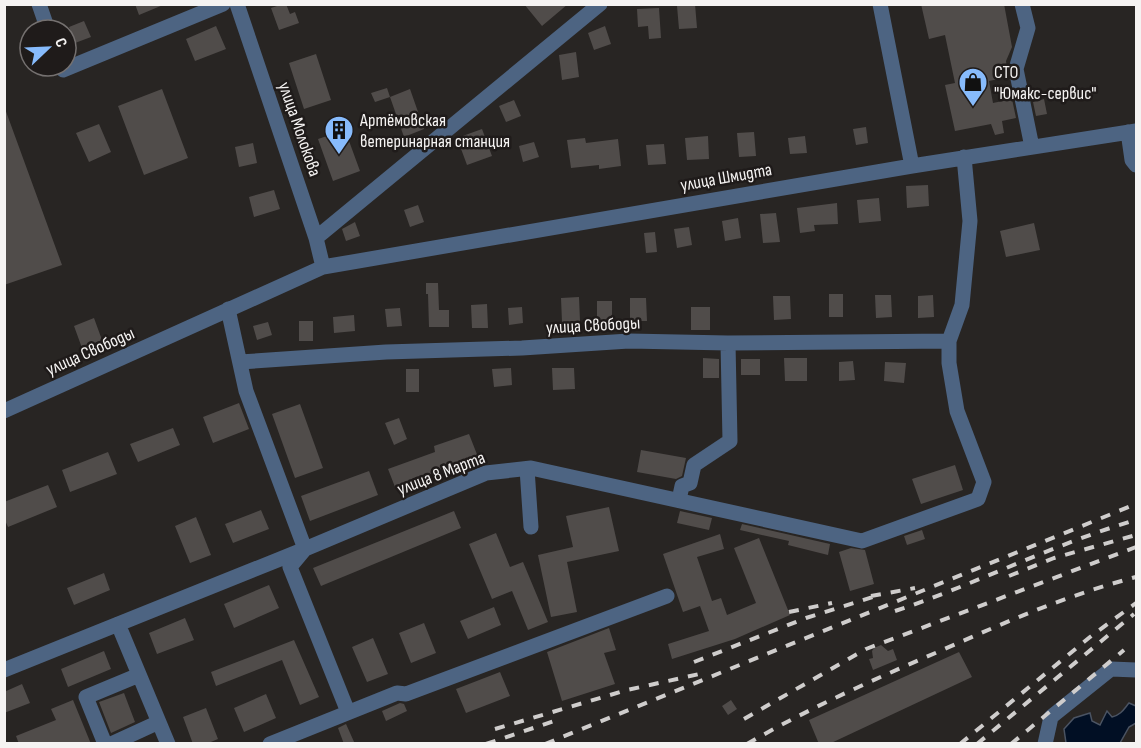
<svg xmlns="http://www.w3.org/2000/svg" width="1141" height="748" viewBox="0 0 1141 748" font-family="'Sofia Sans Condensed',sans-serif">
<style>
.water{fill:#010f24;stroke:#4a5362;stroke-width:1.5}
.building{fill:#504c4a}
.lines{fill:none;stroke-linecap:round;stroke-linejoin:round}
.minor{stroke:#4d6482;stroke-width:15}
.rail{stroke:#cfcdcc;stroke-width:4;stroke-dasharray:10 10;stroke-linecap:butt}
.labels{text-anchor:middle;stroke-width:5;stroke-linejoin:round;paint-order:stroke}
.poi-label{font-size:18px;fill:#f5f3f2;stroke:#1f1b1a;text-anchor:start}
.street-label{font-size:18px;fill:#f5f3f2;stroke:#1f1b1a}
</style>
<rect width="100%" height="100%" fill="#282523"/>
<path class="water" d="M1129 703 1136 706V723L1129 727 1120 743H1066L1064 729 1074 718 1090 713 1092 721 1100 725 1107 711 1112 717C1121 715 1124 709 1129 703Z"/>
<path class="building" d="M135 4H163V5L139 15Z
M283 4H286L290 14 295 12 299 23 279 30 271 8Z
M524 4H568L542 26Z
M695 4 697 28 679 29 677 6Z
M921 4H1004L1012 47 1006 61 1008 77 989 81 993 103 1012 99 1016 118 1002 121 1004 133 995 135 991 124 955 131 945 85 955 83 945 35 929 39Z
M659 8 661 38 649 39 648 26 638 27 637 9Z
M84 21 91 37 75 43 69 27Z
M216 26 226 49 195 61 186 39Z
M605 26 611 44 594 50 588 33Z
M576 52 579 77 562 80 559 55Z
M316 54 331 100 304 109 289 63Z
M387 88 390 97 375 102 371 93Z
M162 89 188 158 144 175 118 106Z
M410 89 424 129 404 137 390 97Z
M1044 99 1047 114 1036 116 1033 102Z
M514 100 521 116 506 122 499 106Z
M4 106 62 265 4 285Z
M99 124 111 152 89 162 76 133Z
M866 127 868 143 856 145 853 129Z
M482 129 492 156 467 165 457 138Z
M345 130 360 171 333 181 318 139Z
M754 132 756 156 739 157 737 133Z
M708 136 709 159 687 160 685 138Z
M805 136 807 153 790 154 788 138Z
M585 138 586 143 618 139 621 166 599 169V165L571 168 567 140Z
M534 142 539 157 523 162 519 146Z
M253 143 257 163 239 167 235 147Z
M664 144 666 164 648 165 646 145Z
M928 185 929 206 907 208 906 186Z
M274 190 280 209 254 217 249 197Z
M879 198 881 221 859 223 857 200Z
M837 203 838 224 814 225 815 231 800 233 797 208Z
M418 205 424 222 410 227 404 210Z
M776 213 780 242 763 243 760 214Z
M738 218 741 238 725 241 722 221Z
M355 222 360 236 346 241 342 229Z
M1034 223 1040 250 1006 257 1000 231Z
M689 227 692 245 677 248 674 229Z
M655 232 657 252 646 253 644 233Z
M426 283H438L439 310H449V327H429L428 294H426Z
M829 294H843V317H829Z
M875 295H891L892 317 876 318Z
M933 295 934 317 918 318V296Z
M773 296H790L791 319 774 320Z
M579 297 580 321 562 322 561 298Z
M630 298H646L647 321H630Z
M597 301H612V321H597Z
M487 304 488 328H472L471 305Z
M522 307 523 323 509 325 508 308Z
M691 307H710V330H691Z
M400 308 402 326 387 327 385 309Z
M354 315 355 331 334 333 333 317Z
M94 318 102 340 82 348 74 326Z
M299 321H313V341H299Z
M268 322 272 335 257 340 253 326Z
M703 358 719 359V378H703Z
M784 358H807V381H785Z
M741 359H760V375H741Z
M853 361 855 380 839 381V362Z
M885 362 906 363 904 383 884 381Z
M511 368 512 385 494 387 492 369Z
M552 368H574L575 389 553 390Z
M406 369H419V392H406Z
M239 403 249 429 213 443 203 417Z
M300 404 323 468 295 478 272 414Z
M399 418 407 439 394 445 385 423Z
M173 428 180 445 138 462 130 444Z
M469 434 478 457 395 487 388 469 435 452 434 446Z
M641 450 686 458 682 476 676 479 637 472Z
M108 452 117 474 70 492 62 470Z
M955 465 963 490 921 504 912 479Z
M369 471 378 495 310 521 301 496Z
M48 485 57 507 8 527 4 518V502Z
M609 507 619 551 567 562 577 612 551 617 538 555 573 547 566 516Z
M261 510 269 529 233 543 225 524Z
M454 511 461 528 321 586 313 568Z
M680 511 712 518 709 530 677 523Z
M196 517 211 555 190 563 175 526Z
M742 524 830 544 828 555 788 545 789 541 740 530Z
M922 530 925 539 907 545 904 536Z
M496 533 510 567 523 562 548 622 528 630 512 591 492 599 469 544Z
M720 534 724 549 697 557 712 601 721 598 727 615 756 603 734 548 759 538 790 615 735 639 672 659 668 644 709 631 700 606 683 612 663 554Z
M851 548 865 550 874 584 850 591 839 552Z
M104 573 110 590 74 605 67 588Z
M269 585 279 608 234 628 224 604Z
M494 607 501 625 468 639 460 621Z
M185 618 194 640 157 654 149 633Z
M424 623 436 653 411 663 399 633Z
M609 628 616 650 604 653 615 684 562 701 547 652Z
M373 638 388 674 367 682 352 647Z
M294 640 319 697 300 705 282 660 216 686 211 672Z
M881 645 888 651 893 649 897 660 873 670 869 659 873 658 872 651 874 648Z
M104 651 111 669 68 687 61 669Z
M959 652 972 677 829 744H819L809 720Z
M500 672 510 696 466 713 456 689Z
M22 684 30 703 4 713V692Z
M124 693 135 722 111 733 99 702Z
M266 694 276 718 244 732 234 708Z
M73 700 91 744H19L16 736 56 720 51 709Z
M731 700 737 709 728 715 722 706Z
M400 703 404 704 407 711 386 721 382 711Z
M206 708 218 739 206 744H193L183 717Z
M346 724 355 744H344L338 728Z"/>
<g class="lines">
<path class="minor" d="M39 4 48 30
M237 4 316 238 323 267
M880 4 912 166
M1022 4 1028 28 1016 69 1032 147
M61 66 63 70 223 4
M1128 132 1132 160 1136 165
M316 238 600 4
M228 309 246 391 305 549 290 567 348 712
M240 362 386 352 522 348 629 341 728 343 949 341
M4 411 323 267 912 166 1136 131
M527 469 531 527
M679 500 682 486 690 483 694 465 730 441 728 343
M118 624 168 744
M4 670 305 549 486 473 531 468 862 541 978 499 984 482 957 411 949 363V341L962 305 970 221 964 157
M105 744 86 697 139 675
M111 744 159 722
M270 744 397 693 406 694 667 596
M1045 744 1051 717 1111 669 1136 670"/>
<path class="rail" d="M1009 576 1054 558 1136 535
M871 596 915 588
M895 611C977 584 1053 544 1136 520
M789 612 832 603
M694 662 806 618 879 595
M744 719 866 649 1136 547
M495 729 627 690 704 673
M486 744 560 719
M545 744 1136 504
M747 744C809 708 875 679 940 651 1006 622 1067 595 1136 577
M960 744 1090 637 1136 603
M977 744 1134 614
M1011 744 1124 650"/>
</g>
<defs>
<g id="shop-pin" transform="scale(1.5)"><path d="M0 17L-7.5 6A9.5 9.5 0 1 1 7.5 6Z" fill="#87bbfc" stroke="#1f1b1a"/><path d="M-5-2.5h2.3a2.7 3.5 0 0 1 5.4 0H5L5.5 6h-11ZM-1.5-2.5h3a1.5 2.3 0 0 0-3 0Z" fill="#111"/></g>
<g id="building-pin" transform="scale(1.5)"><path d="M0 17L-7.5 6A9.5 9.5 0 1 1 7.5 6Z" fill="#87bbfc" stroke="#1f1b1a"/><path d="M-4-6H4V6H1V3H-1V6H-4ZM-2.5-4.3h1.7v1.8h-1.7ZM.8-4.3h1.7v1.8H.8ZM-2.5-1h1.7V.8h-1.7ZM.8-1h1.7V.8H.8Z" fill="#111"/></g>
</defs>
<g fill-rule="evenodd">
<use href="#shop-pin" x="973" y="82"/>
<use href="#building-pin" x="339" y="130"/>
</g>
<g class="labels">
<g class="poi-label">
<text x="994" y="78">СТО<tspan x="994" dy="21">"Юмакс-сервис"</tspan></text>
<text x="360" y="126">Артёмовская<tspan x="360" dy="21">ветеринарная станция</tspan></text>
</g>
<g class="street-label">
<text transform="translate(300 129) rotate(71)" y="6">улица Молокова</text>
<text transform="translate(726 177) rotate(-10)" y="6">улица Шмидта</text>
<text transform="translate(593 325) rotate(-3)" y="6">улица Свободы</text>
<text transform="translate(90 351) rotate(-24)" y="6">улица Свободы</text>
<text transform="translate(441 473) rotate(-21)" y="6">улица 8 Марта</text>
</g>
</g>
<rect width="1141" height="748" fill="none" stroke="#f5f3f2" stroke-width="12"/>
<g transform="translate(48 48) rotate(67)"><circle r="28" fill="#1f1b1a" stroke="#757170" stroke-width="1.5"/>
<path d="M0-4.5L10 22L0 15L-10 22Z" fill="#87bbfc"/>
<text y="-9" font-size="16" font-weight="bold" text-anchor="middle" fill="#f5f3f2">С</text>
</g>
</svg>
